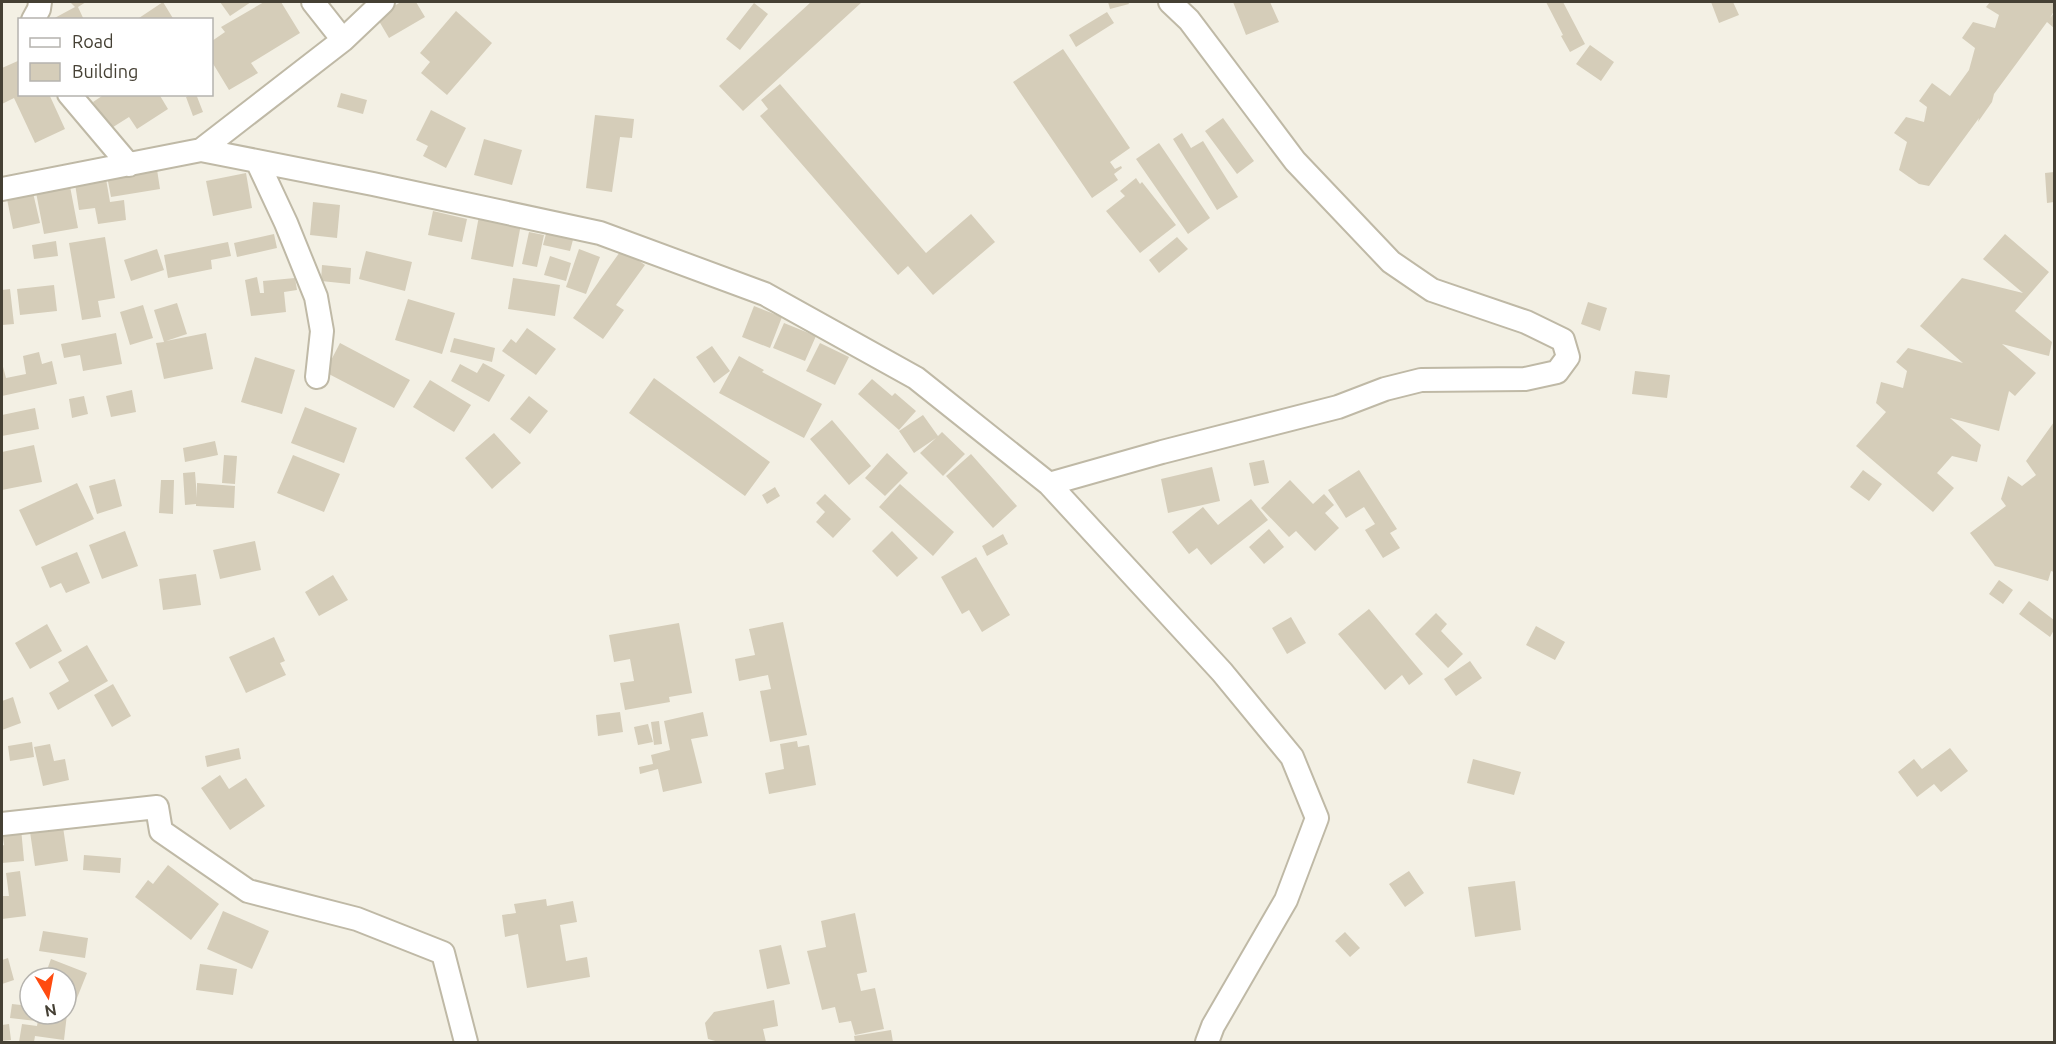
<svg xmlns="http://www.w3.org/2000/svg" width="2056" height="1044" viewBox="0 0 2056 1044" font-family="Ubuntu,sans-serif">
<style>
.building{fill:#d5cdb9}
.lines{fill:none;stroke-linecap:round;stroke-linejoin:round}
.minor-casing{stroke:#bfb9a6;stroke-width:26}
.minor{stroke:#fff;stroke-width:22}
</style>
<rect width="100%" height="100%" fill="#f3f0e4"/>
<path class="building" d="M70 2H86L78 7 84 20H51L75 7Z
M163 2 174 20H136Z
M220 2H251L230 16Z
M264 2H281L300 33 251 63 258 73 229 90 212 62V41L225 32 221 27Z
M401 2H416L425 17 389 38 376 16Z
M811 2H862L743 111 719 86Z
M1108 2H1128L1129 4 1110 9Z
M1233 2H1270L1279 22 1246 35Z
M1546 2H1563L1585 44 1570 52 1561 36 1563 35Z
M1711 2H1733L1739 15 1719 23Z
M1990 2H2054V11L2050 18 2054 13V28L2047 22 1994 94 1992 102 1978 122 1979 118 1929 186 1919 184 1899 170 1907 142 1894 133 1906 117 1924 122 1927 107 1919 101 1932 83 1950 96 1969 70 1975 48 1962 38 1973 22 1995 28 1999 15 1986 7Z
M754 3 768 14 740 50 726 39Z
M456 11 492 43 447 95 421 73 430 62 420 53Z
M1107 12 1114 23 1076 47 1069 35Z
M1590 45 1614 62 1601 81 1576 64Z
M1063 49 1130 148 1110 162 1115 169 1121 166 1122 168 1114 174 1118 180 1092 198 1013 82Z
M20 60V94H49L65 129 35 143 14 98 2 104V68Z
M780 84 926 253 971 214 995 242 933 295 908 266 898 275 760 116 768 109 761 100Z
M341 93 367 100 363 114 337 107Z
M105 94H159L168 109 137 129 129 117 110 129 93 102Z
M192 94H196L203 112 193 116 186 97Z
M431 110 466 128 446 168 423 156 428 146 416 140Z
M595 115 634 119 632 138 620 137 612 192 586 188Z
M1223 118 1254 161 1237 174 1205 131Z
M1182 133 1191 148 1203 141 1238 197 1217 210 1173 139Z
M484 139 522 150 512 185 474 175Z
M1159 143 1210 218 1188 234 1136 159Z
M156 163 160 189 111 197 106 171Z
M2054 172V202L2047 203 2045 173Z
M105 173 110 202 124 200 126 220 98 224 95 208 79 210 74 177Z
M246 173 252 208 213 216 206 181Z
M68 176 78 228 44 234 34 182Z
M1136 178 1140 184 1142 182 1176 225 1140 253 1106 211 1125 196 1120 191Z
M31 184 40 223 13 229 5 189Z
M313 202 340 205 337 238 310 235Z
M433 211 467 219 462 242 428 235Z
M479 216 521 224 513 267 471 259Z
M547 230 574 236 570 251 543 245Z
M529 232 544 235 537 267 522 264Z
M274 234 277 248 237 257 234 243Z
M2005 234 2049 272 2015 311 2052 342 2049 356 2002 344 2036 373 2015 396 2009 391 1999 431 1950 418 1981 445 1977 462 1952 456 1937 473 1954 488 1933 512 1856 446 1886 412 1876 403 1881 382 1903 388 1907 371 1896 362 1908 348 1963 363 1920 326 1962 278 2023 293 1983 259Z
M105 237 115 298 98 301 101 317 82 320 69 243Z
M1177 237 1188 249 1159 273 1149 260Z
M56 241 58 256 34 259 32 245Z
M228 242 231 256 211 260 212 269 168 278 164 255Z
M157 249 164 270 131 281 124 260Z
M579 249 600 257 586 294 566 287Z
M622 249 645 265 616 305 624 310 603 339 573 318Z
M366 251 412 262 405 291 359 279Z
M550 256 571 263 566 281 544 275Z
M322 265 351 268 350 284 321 281Z
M257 277 260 293H264L263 281 295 278 297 290 284 292 286 312 251 316 245 280Z
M513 278 560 285 555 316 508 309Z
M54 285 57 311 20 315 17 289Z
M10 289 14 324 2 325V290Z
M408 299 455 313 442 354 395 340Z
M1588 302 1607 308 1600 331 1581 324Z
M177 303 187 334 166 341 206 333 213 369 164 379 156 343 164 342 154 310Z
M143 305 153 338 130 345 120 312Z
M754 306 782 317 770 348 742 337Z
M784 323 816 336 805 361 773 348Z
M527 328 556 349 536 375 502 351 511 339 516 343Z
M116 333 122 364 83 371 80 355 64 358 61 344Z
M454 338 495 348 492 362 450 352Z
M340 343 410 380 394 408 325 372Z
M820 343 849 357 835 385 806 371Z
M712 346 730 371 714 383 696 357Z
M39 352 42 364 52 361 57 384 2 396V363L6 378 26 374 23 356Z
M739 356 764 370 762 372 822 404 804 438 719 393Z
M255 357 295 370 282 414 241 402Z
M483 363 505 375 489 402 451 381 460 364 477 373Z
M1635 371 1670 375 1667 398 1632 394Z
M654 378 770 462 745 496 629 413Z
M872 379 892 396 895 393 916 411 899 430 858 394Z
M430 380 471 405 454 432 413 407Z
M132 390 136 412 111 417 106 396Z
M84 396 88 414 72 418 69 399Z
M529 396 548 411 530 434 510 419Z
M305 407 357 428 344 463 291 443Z
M35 408 39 429 2 436V415Z
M923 415 938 436 942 432 965 454 943 476 920 453 936 438 914 453 899 431Z
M832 420 871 466 849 485 810 439Z
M2054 422V572L2051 571 2048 581 1995 566 1970 533 2006 506 2001 499 2008 476 2022 486 2036 475 2026 461Z
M494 433 521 463 492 489 465 458Z
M215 441 218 455 185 462 183 448Z
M34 445 42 482 2 490V452Z
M887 453 908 473 885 496 865 478Z
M971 454 1017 506 993 528 946 476Z
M224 455 237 456 235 484 222 483Z
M293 455 340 474 324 512 277 493Z
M1264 460 1269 483 1254 486 1249 463Z
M1212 467 1220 501 1168 513 1161 479Z
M1359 470 1397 529 1390 533 1400 548 1383 558 1365 530 1375 524 1364 507 1346 518 1328 490Z
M1863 470 1882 484 1869 501 1850 487Z
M195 472 197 498V483L235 486 234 508 196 506V504L185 505 183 473Z
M115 479 122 506 97 514 89 486Z
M161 480H174L173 514 159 513Z
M1290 480 1313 504 1324 494 1334 505 1325 513 1339 528 1315 551 1296 531 1289 537 1261 508Z
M77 483 94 519 36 546 19 510Z
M900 484 954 532 933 556 879 507Z
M775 487 780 496 767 504 762 495Z
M825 494 851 519 833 538 816 522 825 512 816 503Z
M1251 499 1268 520 1211 565 1197 548 1189 554 1172 532 1203 507 1218 525Z
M1269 529 1284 547 1264 564 1249 547Z
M125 531 138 566 102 579 89 545Z
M892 531 918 558 897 577 872 551Z
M1003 534 1008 544 987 556 982 546Z
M255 541 261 570 220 579 213 550Z
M77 552 90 583 66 593 61 583 50 588 41 567Z
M976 557 1010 615 982 632 969 610 962 614 941 577Z
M196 574 201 605 163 610 159 579Z
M333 575 348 600 319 616 305 592Z
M1999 580 2013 590 2003 604 1989 594Z
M2029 601 2054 620V630L2050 637 2019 614Z
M1369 609 1423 674 1409 685 1402 675 1385 690 1338 634Z
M1436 613 1447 624 1441 631 1463 654 1448 668 1415 634Z
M1291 617 1306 643 1287 654 1272 628Z
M783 622 807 735 770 742 760 691 771 689 768 675 739 681 735 659 755 655 749 629Z
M679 623 692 693 669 697 670 702 625 710 620 683 634 681 630 659 614 662 609 635Z
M47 624 62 651 30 669 15 643Z
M1536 626 1565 642 1555 660 1526 645Z
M274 637 285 661 280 663 286 675 246 693 229 657Z
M87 645 108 681 58 710 49 693 69 681 58 662Z
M1470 661 1482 678 1456 696 1444 679Z
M113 684 131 716 112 727 94 695Z
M13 697 21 723 2 730V701Z
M620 712 623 732 598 736 596 715Z
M703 712 708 736 691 739 702 783 663 792 658 769 640 774 639 767 653 764 651 755 670 750 664 721Z
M659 721 662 744 654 745 651 722Z
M648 724 653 742 638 745 634 727Z
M797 741 798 747 809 745 816 785 769 794 765 773 784 769 780 744Z
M32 742 34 757 10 761 8 746Z
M50 744 54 761 65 759 69 780 43 786 34 747Z
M239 748 241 759 207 767 205 756Z
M1950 748 1968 771 1941 792 1934 784 1917 797 1898 772 1914 759 1922 769Z
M1473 759 1521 772 1514 795 1467 783Z
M220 775 229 789 246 778 265 806 230 830 201 788Z
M62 820 68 861 35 866 29 825Z
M21 828 24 861 2 863V846L4 845 2 830Z
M84 855 121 858 120 873 83 870Z
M168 865 219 904 191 940 135 897 148 880 153 884Z
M20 871 26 916 2 919V896H9L6 873Z
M1409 871 1424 893 1405 907 1389 884Z
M1515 881 1521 930 1475 937 1468 887Z
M546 899 547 906 573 901 577 922 560 925 566 961 587 957 590 977 527 988 518 934 505 937 502 915 516 913 514 904Z
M223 911 269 931 252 969 207 949Z
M855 913 867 972 857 974 861 991 875 988 884 1029 855 1035 851 1021 839 1023 835 1007 822 1010 807 951 826 947 821 921Z
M43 931 88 938 85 958 39 951Z
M1345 932 1360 948 1350 957 1335 941Z
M781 945 790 984 767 989 759 950Z
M8 958 14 980 2 984V960Z
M51 959 87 973 75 1003 66 999V978H44Z
M200 964 237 969 233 995 196 990Z
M774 1000 778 1026 763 1029 766 1042H719L708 1039 705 1023 714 1012Z
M12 1004 30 1006V1014H37L36 1021 10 1018Z
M39 1014H67L64 1040 35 1036 34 1042H19L22 1024 37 1026Z
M9 1024 11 1040 2 1041V1025Z
M891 1030 893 1042H855L854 1036Z"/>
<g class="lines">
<g class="minor-casing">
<path id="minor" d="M313 2 343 40
M33 20 39 9 40 2
M69 94 129 165
M201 150 343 40 383 2
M257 161 286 223 316 297 322 331 317 377
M2 189 201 150 373 184 600 233 765 294 916 378 1049 484 1222 672 1292 757 1317 818 1286 900 1213 1026 1207 1042
M1049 484 1162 452 1338 407 1385 389 1421 380 1525 379 1557 372 1568 357 1563 340 1526 322 1432 290 1391 262 1295 161 1189 20 1170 2
M2 824 157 807 161 831 248 891 357 919 443 953 466 1042"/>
</g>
<use href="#minor" class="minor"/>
</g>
<rect width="2056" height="1044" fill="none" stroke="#454034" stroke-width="6"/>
<rect x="18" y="18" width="195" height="78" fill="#ffffff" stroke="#b5b3ae" stroke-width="1.5"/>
<rect x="30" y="38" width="30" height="9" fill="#ffffff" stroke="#b5b3ae" stroke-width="1.5"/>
<text x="72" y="48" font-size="18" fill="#454034">Road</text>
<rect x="30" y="63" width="30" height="18" fill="#d5cdb9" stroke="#b5b3ae" stroke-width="1.5"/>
<text x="72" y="78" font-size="18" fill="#454034">Building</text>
<g transform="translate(48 996) rotate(170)"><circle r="28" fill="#ffffff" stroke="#b5b3ae" stroke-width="1.5"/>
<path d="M0-4.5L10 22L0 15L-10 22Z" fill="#ff4b0f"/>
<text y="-9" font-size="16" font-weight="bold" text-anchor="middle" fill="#454034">N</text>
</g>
</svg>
